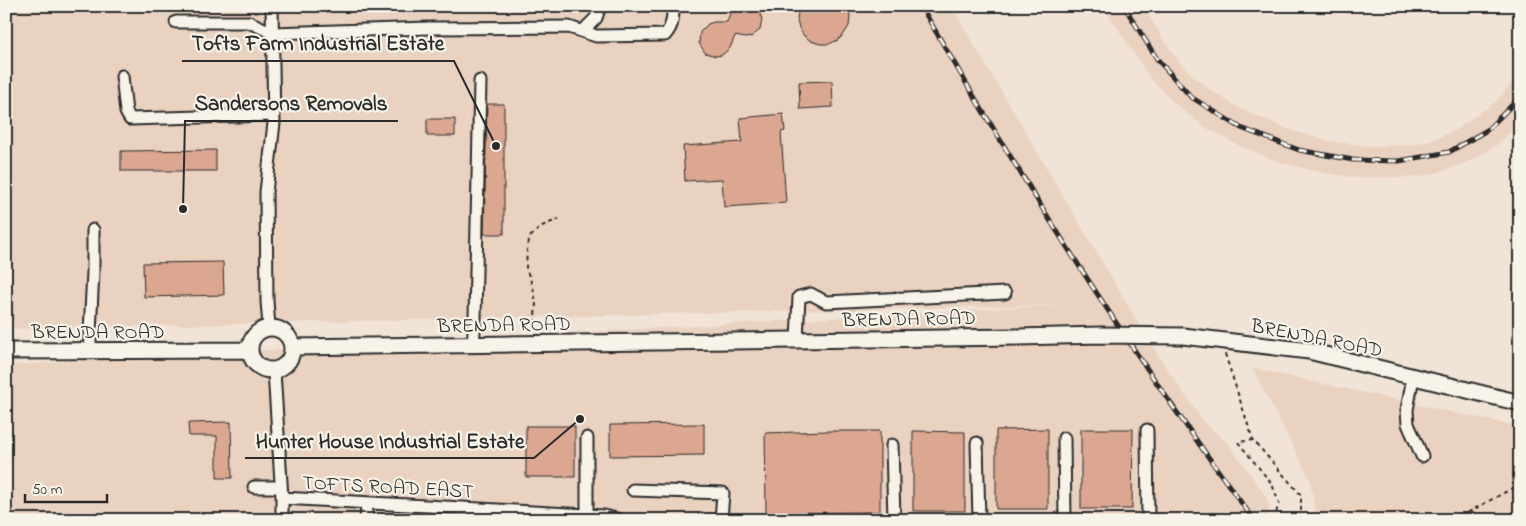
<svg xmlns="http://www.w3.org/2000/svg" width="1526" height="526" viewBox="0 0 1526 526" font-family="'Indie Flower',sans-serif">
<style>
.built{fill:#ead2c1}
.building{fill:#dba790;stroke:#2b2b2b}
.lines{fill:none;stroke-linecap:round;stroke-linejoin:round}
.minor-casing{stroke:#2b2b2b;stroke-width:15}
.major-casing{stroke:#2b2b2b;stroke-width:19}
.path{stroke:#2b2b2b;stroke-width:2;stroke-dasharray:4 4;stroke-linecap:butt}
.minor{stroke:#f7f3e8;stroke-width:11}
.major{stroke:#f7f3e8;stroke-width:15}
.rail-casing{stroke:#2b2b2b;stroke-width:5}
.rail{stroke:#f7f3e8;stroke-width:3;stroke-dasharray:9;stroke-linecap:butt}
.major-bridge-casing{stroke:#2b2b2b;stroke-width:19;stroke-linecap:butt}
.major-bridge{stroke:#f7f3e8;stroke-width:15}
.labels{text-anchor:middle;stroke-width:4.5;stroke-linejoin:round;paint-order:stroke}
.street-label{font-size:20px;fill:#2b2b2b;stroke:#f7f3e8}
.leader{fill:none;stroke:#2b2b2b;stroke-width:2}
.callout-dot{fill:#2b2b2b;stroke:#f7f3e8;stroke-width:2}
.callout-label{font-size:21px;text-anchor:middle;font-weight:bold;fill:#2b2b2b;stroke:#f7f3e8;stroke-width:4.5;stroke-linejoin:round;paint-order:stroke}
</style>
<rect width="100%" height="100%" fill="#f1e4d6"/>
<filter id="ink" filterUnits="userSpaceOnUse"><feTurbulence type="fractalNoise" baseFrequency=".02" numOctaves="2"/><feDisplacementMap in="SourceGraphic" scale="10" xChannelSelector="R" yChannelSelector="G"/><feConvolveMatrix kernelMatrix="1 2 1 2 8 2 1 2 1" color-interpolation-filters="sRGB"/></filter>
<g filter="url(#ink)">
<path class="built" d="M6 6H951L1155 351 1203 421 1229 444 1265 495 1270 507 1267 519 6 520V365L1061 305 6 329Z
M1103 6H1143L1163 39 1181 64 1194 77 1209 89 1239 108 1290 130 1330 141 1368 146 1407 145 1430 141 1455 130 1495 102 1513 82 1520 68V124L1495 146 1472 160 1449 169 1420 177 1358 178 1313 171 1274 160 1240 146 1203 126 1174 103 1150 78Z
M1252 368 1520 427V520H1516L1514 516 1506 520H1316L1310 479Z"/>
<path class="building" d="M736 6H754L758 9 762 19 760 30 751 37 745 38 735 36 730 48 722 55 716 56 705 53 699 43 700 32 708 24 714 22H727L730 13Z
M799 6H849L850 17 849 26 844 34 838 40 829 44H820L811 41 804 36 799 28 797 19Z
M832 81 833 107 800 109 799 82Z
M487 104H504V234H484Z
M783 114 785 131 781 132 786 203 724 207 722 179 685 181 683 146 742 142 740 118Z
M427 119H455V136H427Z
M216 150V171H121V151Z
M223 262 224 295 144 297 143 263Z
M231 422 232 478H217V436H189L188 423Z
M704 424V455L610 456V425Z
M526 426H575V477H526Z
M1048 429V509H996V430Z
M1081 429H1133L1132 509H1081Z
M829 431H880V512L766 513 765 433Z
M913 431 965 432V511H913Z"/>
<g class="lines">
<g class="minor-casing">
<path id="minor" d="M176 22H249L273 33 429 28 569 27 596 36 665 35C673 26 673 18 673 6
M583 31 596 18 600 6
M122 76 126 112 130 119 274 115
M269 327 267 301 266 192 274 123 272 6
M797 340 799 297 811 294 826 302 1005 293
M473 345 475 319 480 81
M90 351V333L93 271V230
M274 371 282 498 604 516 620 520
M1413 377 1407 410 1408 424 1422 456
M1147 430 1148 520
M1064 438 1065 520
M977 443 979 520
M892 445 894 520
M254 487H281
M633 490 723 493 721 520
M587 515V438
M282 520V498
M366 520 367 503"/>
</g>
<g class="major-casing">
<path id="major" d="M250 349a21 21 0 1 1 42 0a21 21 0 1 1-42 0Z
M1183 336 1309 351 1520 403
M292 347 1018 337
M6 351 249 350"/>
</g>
<path class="path" d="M534 331 536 303 533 287 526 268 527 248 530 237 542 226 559 219
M1225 354 1253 440
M1274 520 1279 503 1272 484 1238 442 1253 440 1301 495V517L1300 520
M1454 520 1520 484"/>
<use href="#minor" class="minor"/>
<use href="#major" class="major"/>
<g class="rail-casing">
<path id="rail" d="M921 6C1023 183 1132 355 1254 520
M1124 6 1157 59 1191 97 1241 128 1299 150 1353 160 1399 161 1449 152 1487 130 1520 97"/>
</g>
<use href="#rail" class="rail"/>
<g class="major-bridge-casing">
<path id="major-bridge" d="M1018 337 1101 335 1183 336"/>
</g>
<use href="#major-bridge" class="major-bridge"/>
</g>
</g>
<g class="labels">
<g class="street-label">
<text transform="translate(909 318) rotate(-1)" y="7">BRENDA ROAD</text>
<text transform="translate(504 324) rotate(-1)" y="7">BRENDA ROAD</text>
<text x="98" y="338">BRENDA ROAD</text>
<text transform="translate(1317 337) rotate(11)" y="7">BRENDA ROAD</text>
<text transform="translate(388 486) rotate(3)" y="7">TOFTS ROAD EAST</text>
</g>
</g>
<path class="leader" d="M496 146L454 61H182M183 209L185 121H398M580 419L534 458H245"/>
<g class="callout-dot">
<circle cx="496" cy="146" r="5"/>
<circle cx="183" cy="209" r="5"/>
<circle cx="580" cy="419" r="5"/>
</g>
<g class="callout-label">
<text x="318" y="50">Tofts Farm Industrial Estate</text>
<text x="291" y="110">Sandersons Removals</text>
<text x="390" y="448">Hunter House Industrial Estate</text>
</g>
<rect width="1526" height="526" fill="none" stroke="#f7f3e8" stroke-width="25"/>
<rect x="12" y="12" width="1501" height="501" fill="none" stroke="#2b2b2b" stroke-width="2" filter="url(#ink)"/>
<path d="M25 494v8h82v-8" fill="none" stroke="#2b2b2b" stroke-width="2.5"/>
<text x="32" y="494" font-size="15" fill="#2b2b2b" stroke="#f7f3e8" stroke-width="4" paint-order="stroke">50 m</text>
</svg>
